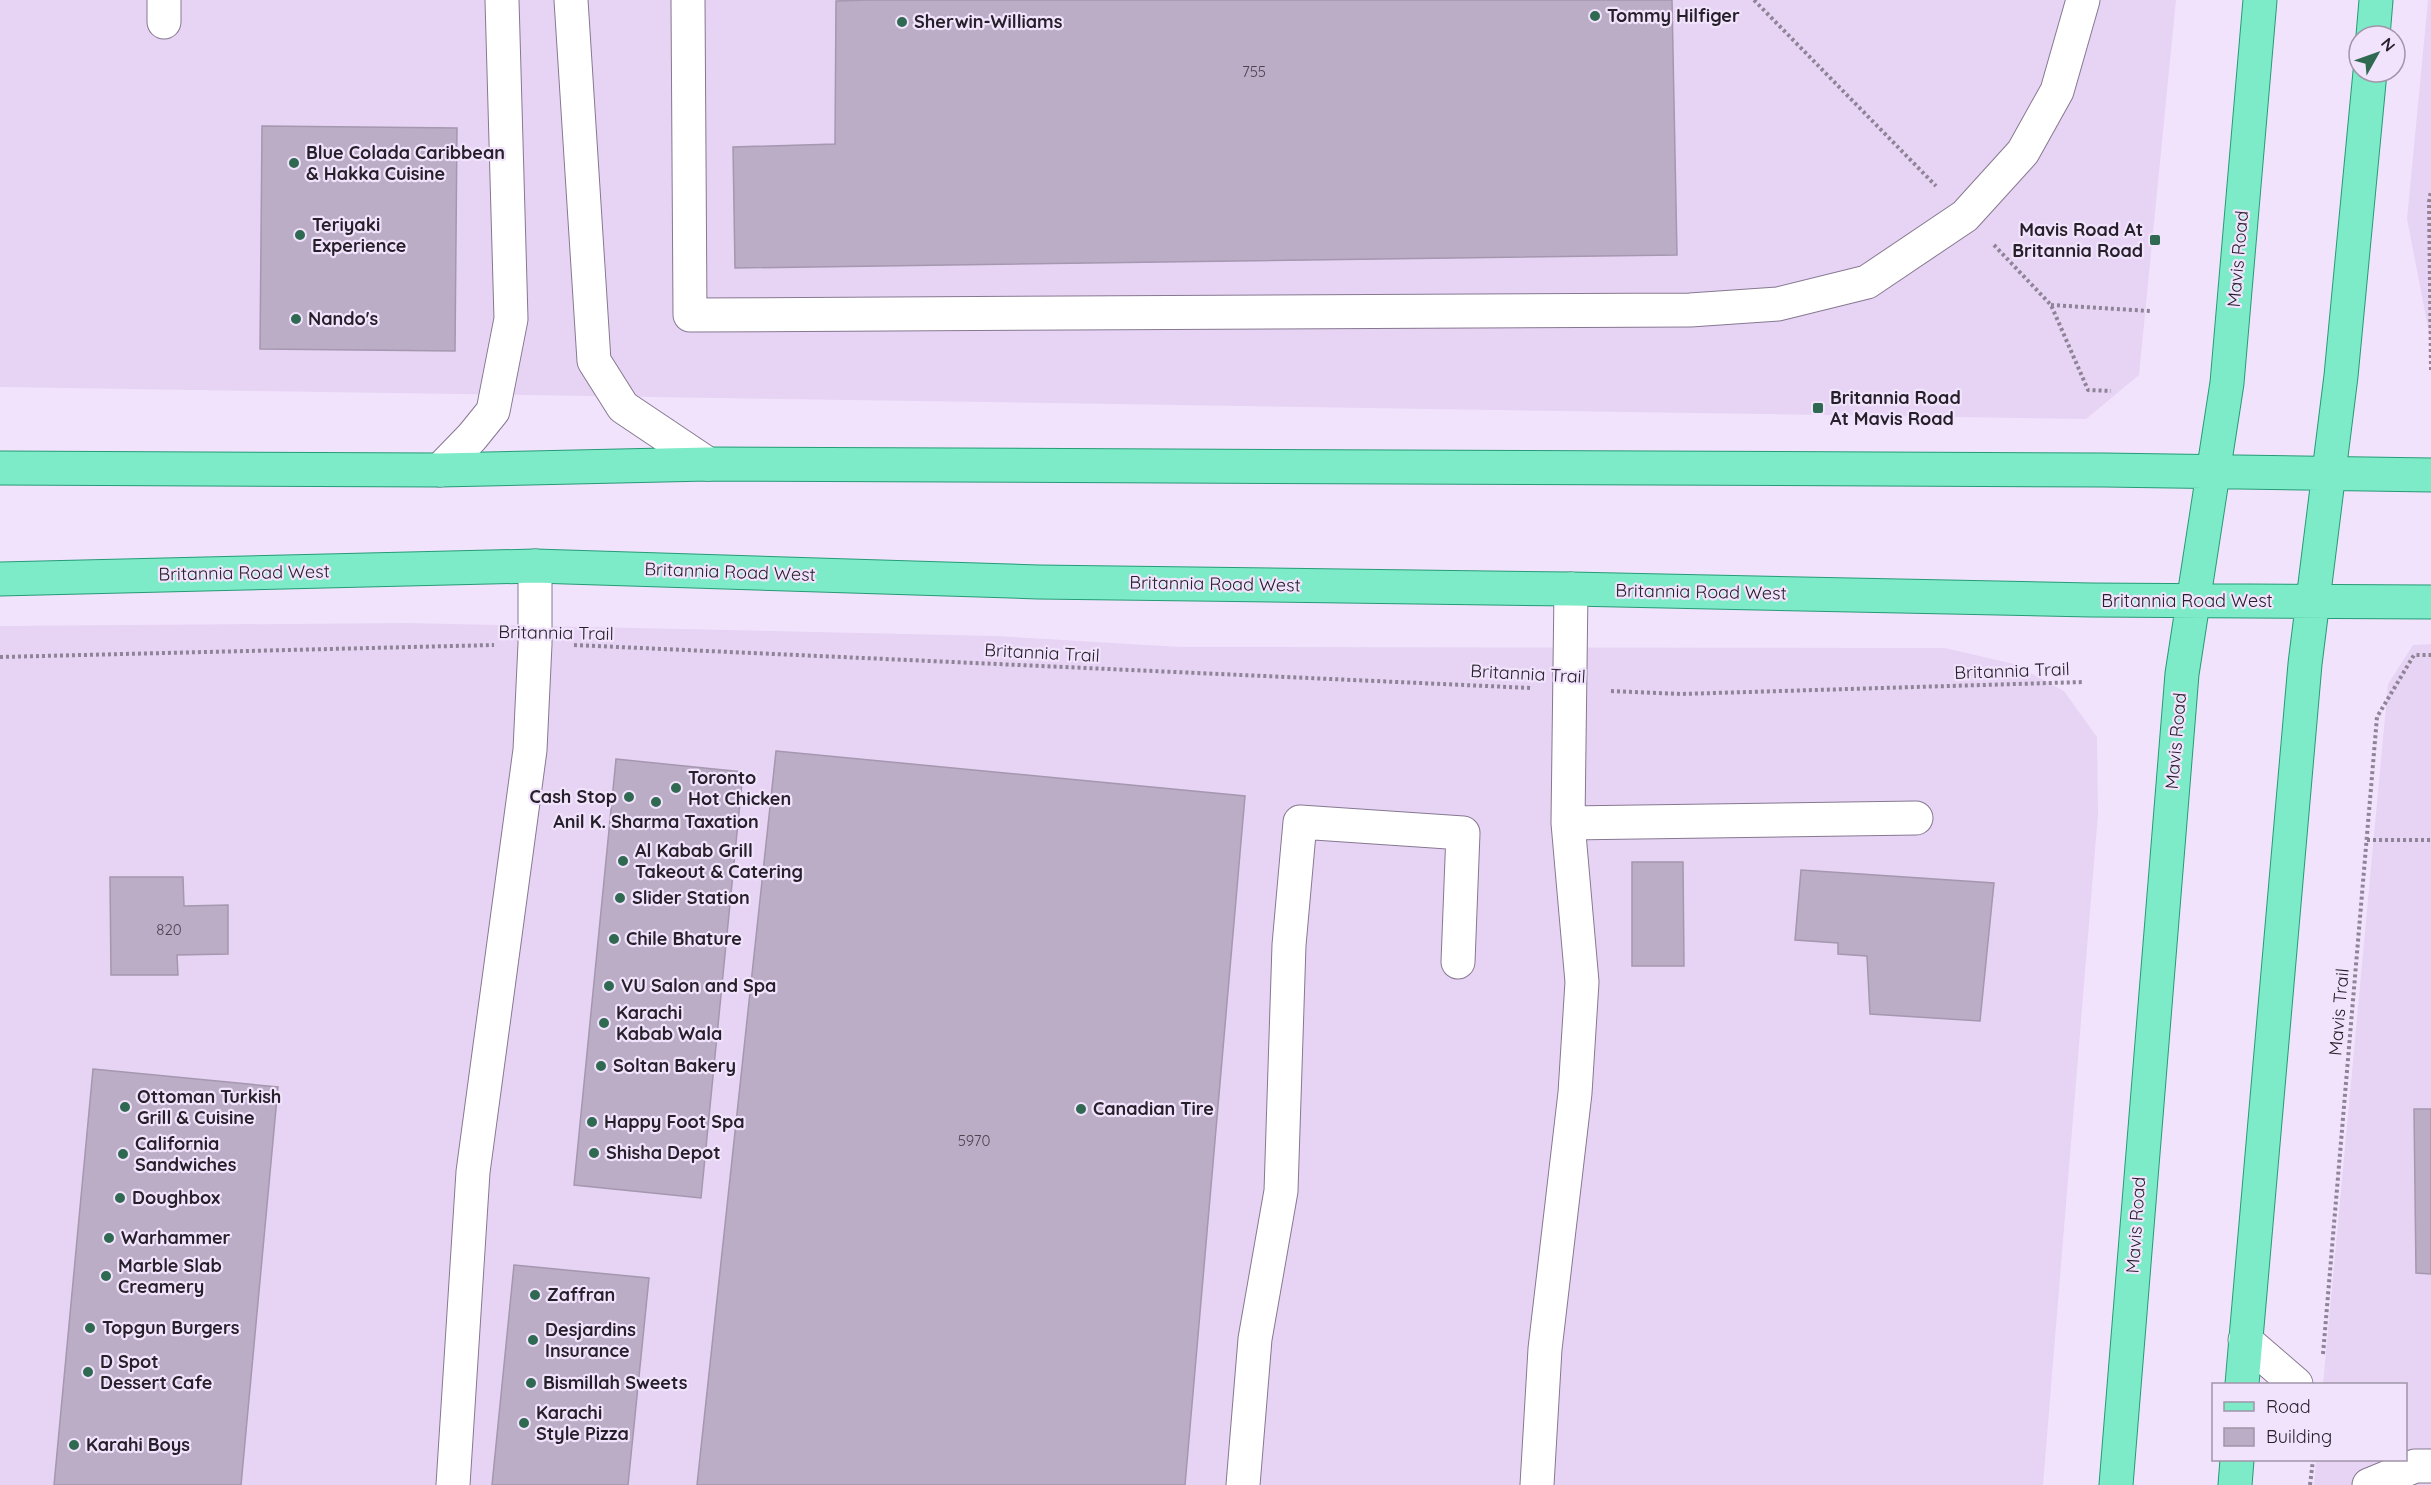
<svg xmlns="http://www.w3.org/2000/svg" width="2431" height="1485" viewBox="0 0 2431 1485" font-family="Quicksand,sans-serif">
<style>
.built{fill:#e7d4f4}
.building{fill:#bcadc6;stroke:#a597af;stroke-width:1.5}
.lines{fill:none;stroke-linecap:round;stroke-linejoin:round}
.minor-casing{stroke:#867890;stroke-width:35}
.major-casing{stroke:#269b77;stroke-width:35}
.path{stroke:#8f8497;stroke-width:4;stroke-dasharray:3 3;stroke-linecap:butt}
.minor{stroke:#fff;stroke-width:33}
.major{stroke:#7debc7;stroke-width:33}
.poi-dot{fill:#306951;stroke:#f2e3fd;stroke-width:2}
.labels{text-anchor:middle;stroke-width:4.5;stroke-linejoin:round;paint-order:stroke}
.number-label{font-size:15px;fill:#4c4351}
.poi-label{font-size:18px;font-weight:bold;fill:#26202a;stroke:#f2e3fd;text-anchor:start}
.street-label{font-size:18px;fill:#26202a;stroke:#f2e3fd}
</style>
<rect width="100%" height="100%" fill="#f2e3fd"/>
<path class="built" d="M0 0H2176L2139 375 2086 419 0 387Z
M2428 0H2431V343L2407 219Z
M408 623 996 636 1181 647 1945 648 2014 664 2064 691 2097 737 2098 814 2043 1485H0V626Z
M2431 644V1485H2314L2316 1460H2406V1384H2323L2388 684 2413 645Z"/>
<path class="building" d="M868 0H1672L1677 255 735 268 733 147 835 144 836 1Z
M262 126 457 128 455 351 260 349Z
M776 751 1245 796 1185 1485H697Z
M616 759 743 772 701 1198 574 1185Z
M1632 862H1683L1684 966H1632Z
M1801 870 1994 883 1980 1021 1870 1014 1867 956 1838 954V943L1795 940Z
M110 877H183L184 906 228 905V954L177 955 178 975H111Z
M93 1069 278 1087 241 1485H54Z
M2414 1109H2431V1274L2416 1273Z
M514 1265 649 1278 628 1485H492Z"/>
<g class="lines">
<g class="minor-casing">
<path id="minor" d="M571 0 594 361 623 407 708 464
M688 0 690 315 1690 310 1778 304 1867 282 1965 216 2023 152 2057 91 2083 0
M164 22V0
M440 470 472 437 493 411 511 319 502 0
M1568 823 1916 818
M2245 1340 2296 1384
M453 1485 473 1172 530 750 535 644V566
M1243 1485 1255 1339 1281 1191 1289 945 1300 822 1463 833 1458 962
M1537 1485 1545 1349 1575 1093 1582 982 1568 823 1571 589
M2369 1485 2415 1466H2431"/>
</g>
<g class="major-casing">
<path id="major" d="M2373 36 2376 0
M0 468 440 470 708 464 2104 470 2431 475
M0 579 535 566 1038 582 1571 589 2091 600 2431 602
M2242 1384 2305 664 2341 376 2370 72
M2116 1485 2182 674 2227 383 2260 0
M2235 1485 2237 1460"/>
</g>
<path class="path" d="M1754 0 1936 186
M1994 245 2051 305 2088 390 2111 391
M2051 305 2150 311
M2431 370 2429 202 2431 191
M574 645 1531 688
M0 657 494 645
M1611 691 1681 694 2083 682
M2367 840H2431
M2323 1354 2377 717 2414 655H2431
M2310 1485 2313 1460"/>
<use href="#minor" class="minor"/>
<use href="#major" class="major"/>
</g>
<g class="poi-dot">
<circle cx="1595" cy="16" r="6"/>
<circle cx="902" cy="22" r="6"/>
<circle cx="294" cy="163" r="6"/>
<circle cx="300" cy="235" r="6"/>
<rect x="2149" y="234" width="12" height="12" rx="3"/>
<circle cx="296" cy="319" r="6"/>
<rect x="1812" y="402" width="12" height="12" rx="3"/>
<circle cx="676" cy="788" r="6"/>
<circle cx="629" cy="797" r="6"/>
<circle cx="656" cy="802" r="6"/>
<circle cx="623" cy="861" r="6"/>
<circle cx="620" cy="898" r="6"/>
<circle cx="614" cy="939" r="6"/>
<circle cx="609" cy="986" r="6"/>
<circle cx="604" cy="1023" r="6"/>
<circle cx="601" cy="1066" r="6"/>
<circle cx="125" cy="1107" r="6"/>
<circle cx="1081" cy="1109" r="6"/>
<circle cx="592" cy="1122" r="6"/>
<circle cx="594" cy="1153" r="6"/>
<circle cx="123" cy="1154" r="6"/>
<circle cx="120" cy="1198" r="6"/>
<circle cx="109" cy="1238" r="6"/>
<circle cx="106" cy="1276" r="6"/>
<circle cx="535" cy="1295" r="6"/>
<circle cx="90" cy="1328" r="6"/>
<circle cx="533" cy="1340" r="6"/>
<circle cx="88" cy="1372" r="6"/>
<circle cx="531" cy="1383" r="6"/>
<circle cx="524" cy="1423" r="6"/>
<circle cx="74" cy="1445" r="6"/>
</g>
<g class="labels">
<g class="number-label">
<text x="1254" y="77">755</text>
<text x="169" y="935">820</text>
<text x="974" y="1146">5970</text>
</g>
<g class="poi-label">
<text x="1607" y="22">Tommy Hilfiger</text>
<text x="914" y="28">Sherwin-Williams</text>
<text x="306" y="159">Blue Colada Caribbean<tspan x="306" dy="21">&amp; Hakka Cuisine</tspan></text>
<text x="312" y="231">Teriyaki<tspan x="312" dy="21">Experience</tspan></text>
<text x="2143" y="236" text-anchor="end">Mavis Road At<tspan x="2143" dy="21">Britannia Road</tspan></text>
<text x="308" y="325">Nando's</text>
<text x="1830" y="404">Britannia Road<tspan x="1830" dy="21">At Mavis Road</tspan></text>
<text x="688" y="784">Toronto<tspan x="688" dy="21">Hot Chicken</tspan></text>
<text x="617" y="803" text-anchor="end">Cash Stop</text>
<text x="656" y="828" text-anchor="middle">Anil K. Sharma Taxation</text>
<text x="635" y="857">Al Kabab Grill<tspan x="635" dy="21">Takeout &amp; Catering</tspan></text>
<text x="632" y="904">Slider Station</text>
<text x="626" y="945">Chile Bhature</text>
<text x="621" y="992">VU Salon and Spa</text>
<text x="616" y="1019">Karachi<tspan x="616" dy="21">Kabab Wala</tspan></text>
<text x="613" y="1072">Soltan Bakery</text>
<text x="137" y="1103">Ottoman Turkish<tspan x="137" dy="21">Grill &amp; Cuisine</tspan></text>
<text x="1093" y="1115">Canadian Tire</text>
<text x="604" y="1128">Happy Foot Spa</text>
<text x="135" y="1150">California<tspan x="135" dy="21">Sandwiches</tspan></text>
<text x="606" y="1159">Shisha Depot</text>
<text x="132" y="1204">Doughbox</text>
<text x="121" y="1244">Warhammer</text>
<text x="118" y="1272">Marble Slab<tspan x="118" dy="21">Creamery</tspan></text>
<text x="547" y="1301">Zaffran</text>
<text x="102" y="1334">Topgun Burgers</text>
<text x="545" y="1336">Desjardins<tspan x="545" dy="21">Insurance</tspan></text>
<text x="100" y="1368">D Spot<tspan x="100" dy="21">Dessert Cafe</tspan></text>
<text x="543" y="1389">Bismillah Sweets</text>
<text x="536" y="1419">Karachi<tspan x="536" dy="21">Style Pizza</tspan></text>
<text x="86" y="1451">Karahi Boys</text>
</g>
<g class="street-label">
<text transform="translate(2238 259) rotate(-85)" y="6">Mavis Road</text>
<text transform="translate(730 572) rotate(2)" y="6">Britannia Road West</text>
<text transform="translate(244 573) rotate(-1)" y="6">Britannia Road West</text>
<text transform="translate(1215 584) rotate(1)" y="6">Britannia Road West</text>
<text transform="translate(1701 592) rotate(1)" y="6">Britannia Road West</text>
<text x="2187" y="607">Britannia Road West</text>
<text transform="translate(556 633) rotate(1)" y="6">Britannia Trail</text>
<text transform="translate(1042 653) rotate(3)" y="6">Britannia Trail</text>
<text transform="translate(2012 671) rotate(-2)" y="6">Britannia Trail</text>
<text transform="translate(1528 674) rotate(3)" y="6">Britannia Trail</text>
<text transform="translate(2176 741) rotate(-85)" y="6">Mavis Road</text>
<text transform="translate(2339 1012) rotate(-85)" y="6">Mavis Trail</text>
<text transform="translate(2136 1225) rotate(-86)" y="6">Mavis Road</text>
</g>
</g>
<rect x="2212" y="1383" width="195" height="78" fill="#f2e3fd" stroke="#a095a9" stroke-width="1.5"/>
<rect x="2224" y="1402" width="30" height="9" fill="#7debc7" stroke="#a095a9" stroke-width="1.5"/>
<text x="2266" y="1413" font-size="18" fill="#26202a">Road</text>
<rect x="2224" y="1428" width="30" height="18" fill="#bcadc6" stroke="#a095a9" stroke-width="1.5"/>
<text x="2266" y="1443" font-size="18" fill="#26202a">Building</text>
<g transform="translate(2377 54) rotate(50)"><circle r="28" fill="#f2e3fd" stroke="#a095a9" stroke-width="1.5"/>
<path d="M0-4.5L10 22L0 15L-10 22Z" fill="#306951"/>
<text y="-9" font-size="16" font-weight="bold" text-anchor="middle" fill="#26202a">N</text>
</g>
</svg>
